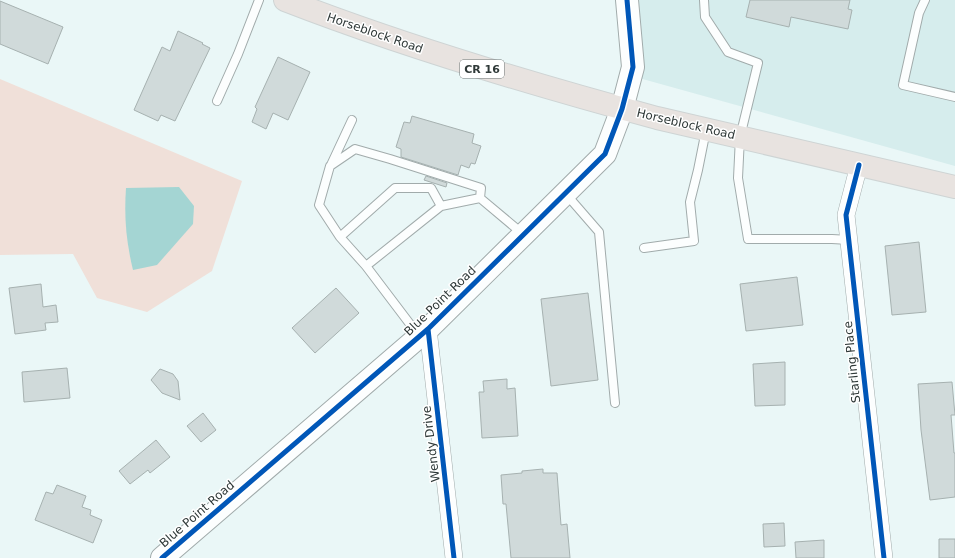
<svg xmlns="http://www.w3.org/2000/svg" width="955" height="558" viewBox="0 0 955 558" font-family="'DejaVu Sans',sans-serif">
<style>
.built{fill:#d6eded}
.green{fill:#f0e0d9}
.water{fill:#a4d5d3}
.building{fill:#d0dada;stroke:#a6b1b0}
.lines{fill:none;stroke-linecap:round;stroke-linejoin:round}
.lane-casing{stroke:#a1abab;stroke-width:10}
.street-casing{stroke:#a1abab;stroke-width:18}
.secondary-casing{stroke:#a1abab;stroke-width:24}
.primary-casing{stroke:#ced4d4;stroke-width:24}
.lane{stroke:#fcfefe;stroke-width:8}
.street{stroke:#fcfefe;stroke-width:17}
.secondary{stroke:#fcfefe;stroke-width:22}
.primary{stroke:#e8e3e0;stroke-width:22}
.cycleway-casing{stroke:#fff;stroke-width:8}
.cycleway{stroke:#0057b8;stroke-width:5}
.labels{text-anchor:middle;stroke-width:3;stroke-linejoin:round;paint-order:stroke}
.shield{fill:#fff;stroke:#6d7474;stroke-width:1}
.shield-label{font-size:11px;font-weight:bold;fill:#2f3938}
.street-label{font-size:12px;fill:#2f3938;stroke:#fff}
</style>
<rect width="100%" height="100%" fill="#eaf7f7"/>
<path class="built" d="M634 0H955V166L639 78Z"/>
<path class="green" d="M0 79 242 181 212 271 147 312 97 298 73 254 0 255Z"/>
<path class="water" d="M179 187 194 206 193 224 157 265 133 270C126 241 124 217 126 188Z"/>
<path class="building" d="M750 0H850L848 9 852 10 848 29 791 17 789 27 746 17Z
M0 1 63 27 48 64 0 44Z
M178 31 203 43 202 44 210 48 175 121 161 115 158 121 134 110 162 47 170 51Z
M278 57 310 72 288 120 273 113 266 129 252 122 257 109 255 107Z
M412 116 474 134 472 143 481 146 475 164 471 163 469 168 461 165 458 175 401 157V149L396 147 404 122 410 123Z
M426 176 447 183 446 187 424 180Z
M919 242 926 312 892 315 885 246Z
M797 277 803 325 746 331 740 284Z
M41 284 43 307 56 305 58 322 45 323 46 330 15 334 9 288Z
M336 288 359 313 315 353 292 328Z
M588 293 598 380 551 386 541 299Z
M785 362V405L755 406 753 364Z
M67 368 70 398 24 402 22 372Z
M160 369 173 374 178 381 180 400 162 393 151 380Z
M507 379V389L515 388 518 436 482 438 479 392H484L483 381Z
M952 382 955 415H951L954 453H955V497L930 500 921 430 918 384Z
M203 413 216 430 201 442 187 426Z
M156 440 170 457 150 473 148 470 130 484 119 471Z
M543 469V473H557L561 525 567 524 570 558H511L506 504H503L501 475 522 473V471Z
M57 485 86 496 82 507 91 510 90 515 102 520 93 543 35 520 46 492 53 494Z
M784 523 785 546 764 547 763 524Z
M939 539H955V558H939Z
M824 540V558H796L795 542Z"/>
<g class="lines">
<g class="lane-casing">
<path id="lane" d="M704 0 705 17 728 52 758 63 740 137 738 178 748 239H832L849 240
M925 0 919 13 903 85 955 97
M217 101 238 54 259 0
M331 165 352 120
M566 194 599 232 615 403
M480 198 523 234
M340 237 395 188H431L441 206
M644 248 694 241 690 202 698 170 706 130
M366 266 441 206 480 198
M419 336 366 266 340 237 319 205 330 166 355 149 390 159 481 188 480 198"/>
</g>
<g class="street-casing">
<path id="street" d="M859 165 846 215 884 558
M428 329 454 558"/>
</g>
<g class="secondary-casing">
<path id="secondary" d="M162 558 428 329 605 154 622 109 633 67 627 0"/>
</g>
<g class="primary-casing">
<path id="primary" d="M285 0C406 47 531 84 657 118L955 187"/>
</g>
<use href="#lane" class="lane"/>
<use href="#street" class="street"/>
<use href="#secondary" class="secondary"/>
<use href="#primary" class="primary"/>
<g class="cycleway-casing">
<path id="cycleway" d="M859 165 846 215 884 558
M428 329 454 558
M162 558 428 329 605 154 622 109 633 67 627 0"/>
</g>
<use href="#cycleway" class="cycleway"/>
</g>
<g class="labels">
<rect class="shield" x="460" y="60" width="44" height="18" rx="3"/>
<g class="shield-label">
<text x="482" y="73">CR 16</text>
</g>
<g class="street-label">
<text transform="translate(375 33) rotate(19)" y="4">Horseblock Road</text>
<text transform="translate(686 124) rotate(13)" y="4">Horseblock Road</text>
<text transform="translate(440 301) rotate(-44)" y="4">Blue Point Road</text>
<text transform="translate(852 362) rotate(-96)" y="4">Starling Place</text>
<text transform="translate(431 444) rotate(-97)" y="4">Wendy Drive</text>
<text transform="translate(197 514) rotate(-41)" y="4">Blue Point Road</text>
</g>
</g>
</svg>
